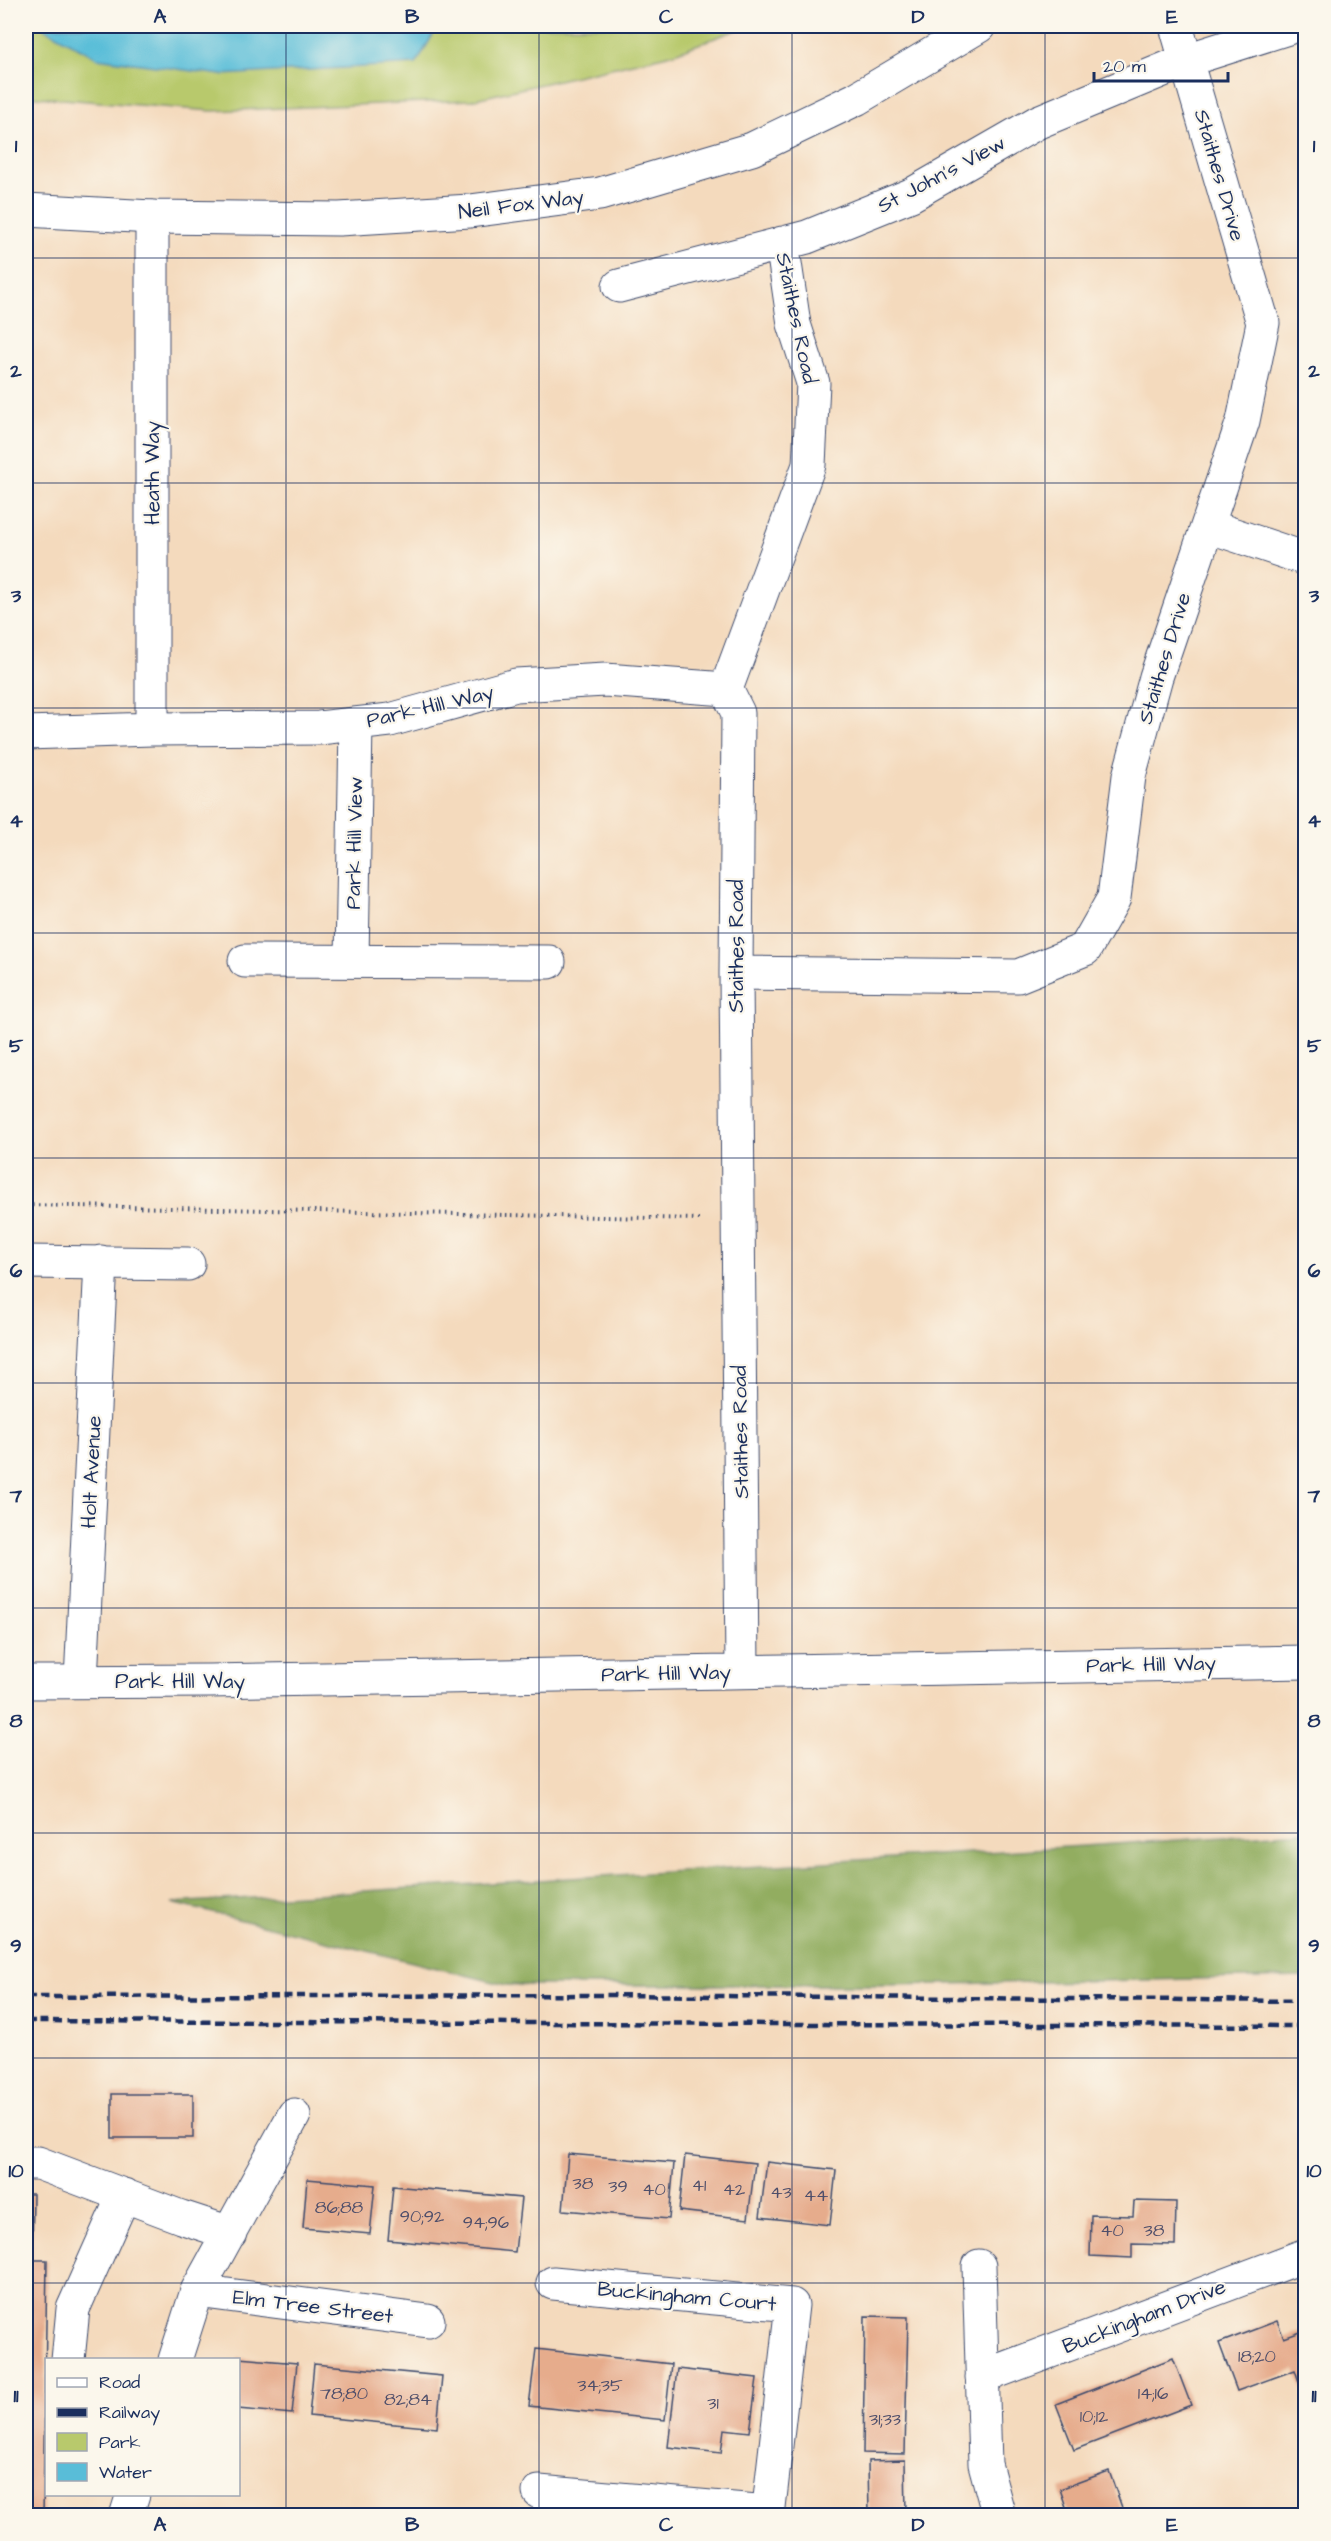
<svg xmlns="http://www.w3.org/2000/svg" width="1331" height="2541" viewBox="0 0 1331 2541" font-family="'Architects Daughter',sans-serif">
<style>
.green{fill:#b8c96c;stroke:#6a7c65;stroke-width:1.5}
.forest{fill:#92ad60;stroke:#566e5f;stroke-width:1.5}
.water{fill:#59bdd8;stroke:#3a769b;stroke-width:1.5}
.building{fill:#e6ac8c}
.lines{fill:none;stroke-linecap:round;stroke-linejoin:round}
.minor-casing{stroke:#3c496c;stroke-width:35}
.major-casing{stroke:#3c496c;stroke-width:35}
.path{stroke:#3c496c;stroke-width:4;stroke-dasharray:1.5 4.5;stroke-linecap:butt}
.minor{stroke:#fff;stroke-width:33}
.major{stroke:#fff;stroke-width:33}
.rail{stroke:#1b2f5e;stroke-width:4.5;stroke-dasharray:9 4.5;stroke-linecap:butt}
.grid{fill:none;stroke:#1b2f5e;stroke-width:1.5;stroke-opacity:0.55}
.labels{text-anchor:middle;stroke-width:4.5;stroke-linejoin:round;paint-order:stroke}
.number-label{font-size:18px;fill:#4e4e6a}
.street-label{font-size:21px;fill:#1b2f5e;stroke:#fbf7ec}
.neatline{fill:none;stroke:#1b2f5e;stroke-width:2}
.grid-label{font-size:20px;text-anchor:middle;font-weight:bold;fill:#1b2f5e}
</style>
<rect width="100%" height="100%" fill="#fbf7ec"/>
<filter id="ink" filterUnits="userSpaceOnUse"><feTurbulence type="fractalNoise" baseFrequency=".0167" numOctaves="2"/><feDisplacementMap in="SourceGraphic" scale="12" xChannelSelector="R" yChannelSelector="G"/><feConvolveMatrix kernelMatrix="1 2 1 2 8 2 1 2 1" color-interpolation-filters="sRGB"/></filter>
<filter id="wash" filterUnits="userSpaceOnUse"><feTurbulence type="fractalNoise" baseFrequency=".008" numOctaves="4" result="noise"/><feDisplacementMap in="SourceGraphic" scale="24" xChannelSelector="R" yChannelSelector="G"/><feGaussianBlur stdDeviation="1.35" result="paint"/><feColorMatrix in="noise" values="0 0 0 0 0 0 0 0 0 0 0 0 0 0 0 0 0 1.4 0 .05"/><feComposite in="paint" operator="in"/></filter>
<g filter="url(#wash)">
<rect width="100%" height="100%" fill="#f4dabd"/>
<path class="green" d="M26 26H747L672 54 471 100 212 111 26 96Z"/>
<path class="forest" d="M1305 1832V1977L886 1985H506L172 1903Z"/>
<path class="water" d="M40 26H438L416 64 221 75 97 58Z"/>
<g id="blocks">
<path class="building" d="M112 2094H193V2138H112Z
M568 2154 674 2163 669 2219 563 2210Z
M685 2155 755 2163 748 2219 679 2211Z
M767 2162 836 2170 830 2225 760 2217Z
M307 2179 375 2185 370 2234 303 2228Z
M393 2186 521 2198 515 2252 388 2240Z
M26 2194H33L32 2260H47L43 2516H26Z
M1134 2201 1176 2202 1175 2245 1132 2244V2258L1090 2256 1091 2215 1133 2216Z
M865 2316 908 2317 905 2454 863 2453Z
M1277 2321 1284 2338 1306 2330V2389L1302 2390 1295 2370 1237 2391 1219 2343Z
M536 2349 671 2364 665 2420 529 2406Z
M238 2358 297 2363 292 2414 238 2409Z
M1173 2358 1191 2405 1074 2450 1056 2404Z
M314 2364 442 2376 437 2428 309 2416Z
M677 2369 757 2378 750 2432 724 2429 721 2453 668 2447Z
M905 2460 906 2514 869 2515 868 2461Z
M1109 2471 1125 2516H1069L1060 2489Z"/>
</g>
</g>
<g filter="url(#ink)">
<use href="#blocks" fill-opacity="0" stroke="#3c496c" stroke-width="1.5"/>
<g class="lines">
<g class="minor-casing">
<path id="minor" d="M619 286 807 237 911 195 1038 122 1187 60 1294 26
M1208 526 1306 559
M152 729V217
M26 733 152 729 319 728 390 720 516 685 605 680 726 689
M245 961 549 962
M352 961 356 724
M736 973 1018 976 1085 949 1114 898 1129 776 1156 677 1243 421 1263 323 1176 26
M26 1262 188 1264
M742 1671 736 973 738 713 726 689 809 465 813 383 794 324 782 243
M81 1681 101 1262
M26 1682 209 1681 1306 1662
M26 2163H38L181 2217 230 2233
M979 2266 985 2464 999 2516
M553 2283 792 2305 768 2516
M197 2291 428 2321
M68 2360 73 2309 124 2195
M175 2360 197 2291 294 2115
M982 2377 1306 2255
M539 2492 768 2512
M126 2516 133 2494"/>
</g>
<g class="major-casing">
<path id="major" d="M26 210 152 217 339 219 470 211 600 194 752 149 856 99 979 26"/>
</g>
<path class="path" d="M26 1205 699 1219"/>
<use href="#minor" class="minor"/>
<use href="#major" class="major"/>
<path class="rail" d="M26 1997 604 1995 1306 2001
M26 2021 1306 2026"/>
</g>
</g>
<path class="grid" d="M286 26V2516M539 26V2516M792 26V2516M1045 26V2516M26 258H1306M26 483H1306M26 708H1306M26 933H1306M26 1158H1306M26 1383H1306M26 1608H1306M26 1833H1306M26 2058H1306M26 2283H1306"/>
<g class="labels">
<g class="number-label">
<text x="583" y="2189">38</text>
<text x="699" y="2191">41</text>
<text x="618" y="2192">39</text>
<text x="654" y="2195">40</text>
<text x="734" y="2195">42</text>
<text x="781" y="2198">43</text>
<text x="816" y="2201">44</text>
<text x="339" y="2213">86;88</text>
<text x="422" y="2222">90;92</text>
<text x="486" y="2228">94;96</text>
<text x="1112" y="2236">40</text>
<text x="1154" y="2236">38</text>
<text x="1257" y="2362">18;20</text>
<text x="600" y="2391">34;35</text>
<text x="344" y="2399">78;80</text>
<text x="1153" y="2399">14;16</text>
<text x="408" y="2405">82;84</text>
<text x="713" y="2409">31</text>
<text x="1094" y="2422">10;12</text>
<text x="885" y="2425">31;33</text>
</g>
<g class="street-label">
<text transform="translate(941 174) rotate(-28)" y="7">St John's View</text>
<text transform="translate(1220 175) rotate(74)" y="7">Staithes Drive</text>
<text transform="translate(521 204) rotate(-7)" y="7">Neil Fox Way</text>
<text transform="translate(797 318) rotate(78)" y="7">Staithes Road</text>
<text transform="translate(152 473) rotate(-90)" y="7">Heath Way</text>
<text transform="translate(1164 658) rotate(-73)" y="7">Staithes Drive</text>
<text transform="translate(430 706) rotate(-13)" y="7">Park Hill Way</text>
<text transform="translate(354 843) rotate(-89)" y="7">Park Hill View</text>
<text transform="translate(736 946) rotate(-90)" y="7">Staithes Road</text>
<text transform="translate(740 1432) rotate(-91)" y="7">Staithes Road</text>
<text transform="translate(91 1472) rotate(-87)" y="7">Holt Avenue</text>
<text transform="translate(1151 1664) rotate(-1)" y="7">Park Hill Way</text>
<text transform="translate(666 1673) rotate(-1)" y="7">Park Hill Way</text>
<text x="180" y="1688">Park Hill Way</text>
<text transform="translate(687 2296) rotate(5)" y="7">Buckingham Court</text>
<text transform="translate(313 2306) rotate(7)" y="7">Elm Tree Street</text>
<text transform="translate(1144 2316) rotate(-21)" y="7">Buckingham Drive</text>
</g>
</g>
<rect width="1331" height="2541" fill="none" stroke="#fbf7ec" stroke-width="66"/>
<rect x="45" y="2358" width="195" height="138" fill="#fbf7ec" stroke="#a1a7b3" stroke-width="1.5"/>
<rect x="57" y="2378" width="30" height="9" fill="#ffffff" stroke="#a1a7b3" stroke-width="1.5"/>
<text x="99" y="2388" font-size="18" fill="#1b2f5e">Road</text>
<rect x="57" y="2408" width="30" height="9" fill="#1b2f5e" stroke="#a1a7b3" stroke-width="1.5"/>
<text x="99" y="2418" font-size="18" fill="#1b2f5e">Railway</text>
<rect x="57" y="2433" width="30" height="18" fill="#b8c96c" stroke="#a1a7b3" stroke-width="1.5"/>
<text x="99" y="2448" font-size="18" fill="#1b2f5e">Park</text>
<rect x="57" y="2463" width="30" height="18" fill="#59bdd8" stroke="#a1a7b3" stroke-width="1.5"/>
<text x="99" y="2478" font-size="18" fill="#1b2f5e">Water</text>
<path d="M1094 72v9h134v-9" fill="none" stroke="#1b2f5e" stroke-width="3"/>
<text x="1103" y="72" font-size="18" fill="#1b2f5e" stroke="#fbf7ec" stroke-width="4.5" paint-order="stroke">20 m</text>
<rect x="33" y="33" width="1265" height="2475" class="neatline"/>
<g class="grid-label">
<text x="160" y="23">A</text>
<text x="412" y="23">B</text>
<text x="666" y="23">C</text>
<text x="918" y="23">D</text>
<text x="1172" y="23">E</text>
<text x="16" y="152">1</text>
<text x="1314" y="152">1</text>
<text x="16" y="377">2</text>
<text x="1314" y="377">2</text>
<text x="16" y="602">3</text>
<text x="1314" y="602">3</text>
<text x="16" y="827">4</text>
<text x="1314" y="827">4</text>
<text x="16" y="1052">5</text>
<text x="1314" y="1052">5</text>
<text x="16" y="1277">6</text>
<text x="1314" y="1277">6</text>
<text x="16" y="1502">7</text>
<text x="1314" y="1502">7</text>
<text x="16" y="1727">8</text>
<text x="1314" y="1727">8</text>
<text x="16" y="1952">9</text>
<text x="1314" y="1952">9</text>
<text x="16" y="2177">10</text>
<text x="1314" y="2177">10</text>
<text x="16" y="2402">11</text>
<text x="1314" y="2402">11</text>
<text x="160" y="2531">A</text>
<text x="412" y="2531">B</text>
<text x="666" y="2531">C</text>
<text x="918" y="2531">D</text>
<text x="1172" y="2531">E</text>
</g>
</svg>
